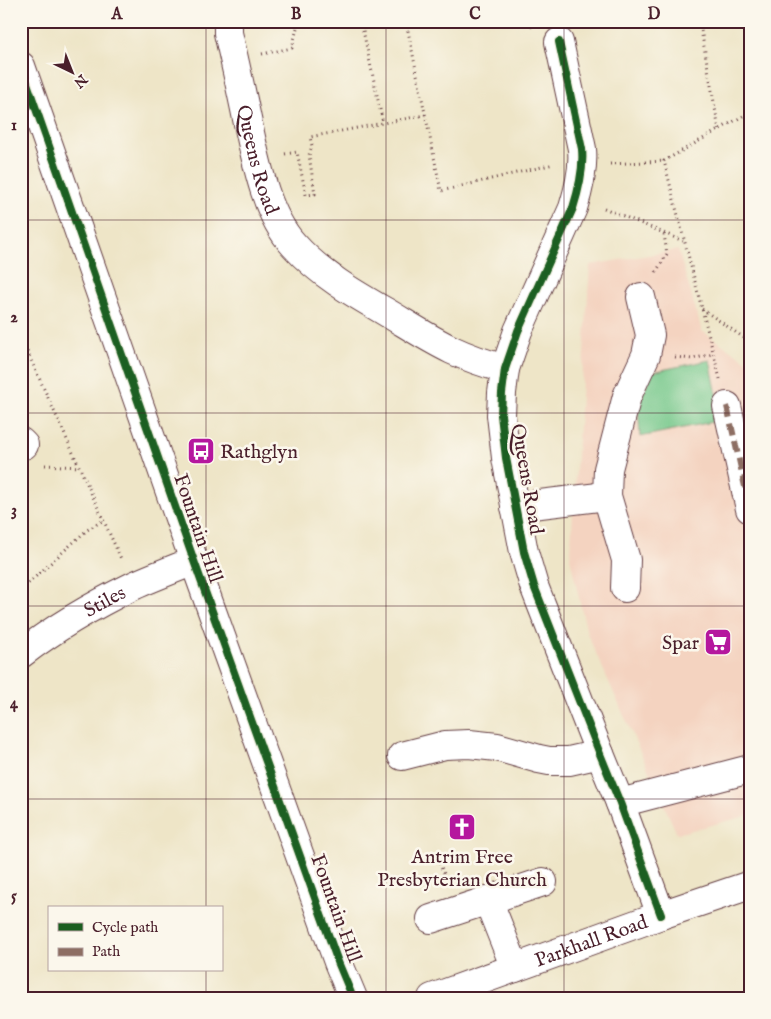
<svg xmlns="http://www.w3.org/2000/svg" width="771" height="1019" viewBox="0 0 771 1019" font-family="'IM FELL English',serif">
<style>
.built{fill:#f4d3c0}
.green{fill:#75c78a;stroke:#60735a}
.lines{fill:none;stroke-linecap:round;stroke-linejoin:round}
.minor-casing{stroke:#633d42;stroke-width:30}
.path{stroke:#633d42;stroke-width:3;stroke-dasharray:1 4;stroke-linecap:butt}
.minor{stroke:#fff;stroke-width:28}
.quiet{stroke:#8d6e63;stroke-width:6;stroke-dasharray:12 6;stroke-linecap:butt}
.cycleway-casing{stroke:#fbf7ec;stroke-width:11}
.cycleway{stroke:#1b5e20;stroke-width:8}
.grid{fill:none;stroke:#4a1f2b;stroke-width:1;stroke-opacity:0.55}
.labels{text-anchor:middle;stroke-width:5;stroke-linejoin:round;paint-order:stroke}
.street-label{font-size:20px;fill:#4a1f2b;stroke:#fbf7ec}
.poi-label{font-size:20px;fill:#4a1f2b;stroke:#fbf7ec;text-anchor:start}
.neatline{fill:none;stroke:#4a1f2b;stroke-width:2}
.grid-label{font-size:16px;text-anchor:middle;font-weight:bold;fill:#4a1f2b}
</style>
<rect width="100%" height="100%" fill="#fbf7ec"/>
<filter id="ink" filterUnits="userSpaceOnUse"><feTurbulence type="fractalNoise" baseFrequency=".02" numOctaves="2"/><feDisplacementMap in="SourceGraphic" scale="10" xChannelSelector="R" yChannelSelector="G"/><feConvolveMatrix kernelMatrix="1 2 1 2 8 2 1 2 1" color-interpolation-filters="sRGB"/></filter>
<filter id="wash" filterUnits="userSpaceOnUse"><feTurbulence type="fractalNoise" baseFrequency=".0096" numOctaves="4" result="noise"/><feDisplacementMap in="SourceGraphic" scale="20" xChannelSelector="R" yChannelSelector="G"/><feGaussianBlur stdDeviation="1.12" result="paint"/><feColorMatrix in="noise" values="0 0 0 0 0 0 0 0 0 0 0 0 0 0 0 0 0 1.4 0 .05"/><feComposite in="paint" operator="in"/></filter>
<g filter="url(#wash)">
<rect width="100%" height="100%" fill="#eee5c7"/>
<path class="built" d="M678 250 702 331 750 363V815L677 834 587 633 570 558 590 265Z"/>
<path class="green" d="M710 360 722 420 640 437 638 405 652 372Z"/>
</g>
<g filter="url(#ink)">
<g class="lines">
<g class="minor-casing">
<g id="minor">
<path id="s1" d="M228 21V33C235 62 241 90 247 119 256 160 265 213 294 245 320 274 353 293 386 312 408 325 429 339 452 350 469 358 487 364 505 369"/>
<path d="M559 42 582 149C584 169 579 189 573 208L518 331 505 369 502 393 501 415 506 458 524 552 534 586 600 754 620 803 661 915"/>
<path d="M21 66 194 561 338 962 353 998"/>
<path d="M727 406 750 509"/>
<path d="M21 442 24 445"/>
<path d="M515 507 607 496"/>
<path d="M625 588 626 560 607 496 608 469 627 396 646 355 650 335 641 297"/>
<path id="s2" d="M21 654C56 627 94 605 133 586 153 577 174 569 194 561"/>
<path d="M402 756 445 745 469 744 497 747 539 759 549 761H569L600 754"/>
<path d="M620 803 750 769"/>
<path d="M488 900 515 968"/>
<path d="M431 919 543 882"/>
<path id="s3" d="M432 998 661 915 750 885"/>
</g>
</g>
<path class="path" d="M361 21 383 123
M406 21 441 191 554 164
M523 21 534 28
M700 21V24L719 130
M743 21 750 54
M262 54 292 48 298 24 311 21
M285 154 297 152 306 195 315 194 309 155 312 146 310 137 425 115
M610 164 664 161
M604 208 683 241
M656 272 667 254 664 234
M702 309 750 342
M21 338 122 561
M675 357 692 359 713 354
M720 379 664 161 750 112
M45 465 80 467
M21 590 87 530 104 520
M427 857 438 860 448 883"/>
<use href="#minor" class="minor"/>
<path class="quiet" d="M727 406 750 509"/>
<g class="cycleway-casing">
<path id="cycleway" d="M559 42 582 149C584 169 579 189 573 208L518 331 505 369 502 393 501 415 506 458 524 552 534 586 600 754 620 803 661 915
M21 66 194 561 338 962 353 998"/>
</g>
<use href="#cycleway" class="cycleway"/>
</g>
</g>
<path class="grid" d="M206 21V908M386 21V998M564 21V998M21 220H750M21 413H750M21 606H750M21 799H750M206 970V998"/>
<defs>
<g id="bus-square" transform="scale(1.4375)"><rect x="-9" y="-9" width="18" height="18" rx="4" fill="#b5179e" stroke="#fbf7ec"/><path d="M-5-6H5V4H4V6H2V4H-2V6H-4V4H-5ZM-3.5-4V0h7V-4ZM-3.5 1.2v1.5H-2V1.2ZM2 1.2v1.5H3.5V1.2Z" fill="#fff"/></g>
<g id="supermarket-square" transform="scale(1.4375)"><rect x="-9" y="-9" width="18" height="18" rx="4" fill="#b5179e" stroke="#fbf7ec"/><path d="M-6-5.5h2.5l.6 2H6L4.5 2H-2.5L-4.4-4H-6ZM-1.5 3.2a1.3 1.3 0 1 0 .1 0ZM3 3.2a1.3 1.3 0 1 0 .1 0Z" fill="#fff"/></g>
<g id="church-square" transform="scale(1.4375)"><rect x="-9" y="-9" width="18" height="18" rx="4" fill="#b5179e" stroke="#fbf7ec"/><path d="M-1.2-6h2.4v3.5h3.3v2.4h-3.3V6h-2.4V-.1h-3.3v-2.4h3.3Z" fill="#fff"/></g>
</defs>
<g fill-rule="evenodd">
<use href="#bus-square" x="201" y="451"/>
<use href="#supermarket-square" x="718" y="642"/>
<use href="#church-square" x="462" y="827"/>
</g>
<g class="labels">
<g class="street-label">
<text dy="7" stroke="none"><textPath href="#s1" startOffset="142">Queens Road</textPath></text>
<text transform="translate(528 479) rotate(80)" y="7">Queens Road</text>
<text transform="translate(199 528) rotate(71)" y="7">Fountain Hill</text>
<text dy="7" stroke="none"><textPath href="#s2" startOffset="99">Stiles</textPath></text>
<text transform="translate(337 908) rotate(70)" y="7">Fountain Hill</text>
<text dy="7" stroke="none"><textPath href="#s3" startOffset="169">Parkhall Road</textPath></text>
</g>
<g class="poi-label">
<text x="220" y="458">Rathglyn</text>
<text x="699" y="649" text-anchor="end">Spar</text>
<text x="462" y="863" text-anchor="middle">Antrim Free<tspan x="462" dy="23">Presbyterian Church</tspan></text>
</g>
</g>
<rect width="771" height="1019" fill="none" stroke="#fbf7ec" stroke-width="55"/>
<rect x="48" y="906" width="175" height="65" fill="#fbf7ec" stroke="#b4a19f"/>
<rect x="58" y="923" width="25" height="8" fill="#1b5e20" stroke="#b4a19f"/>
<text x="92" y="932" font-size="15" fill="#4a1f2b">Cycle path</text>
<rect x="58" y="948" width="25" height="8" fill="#8d6e63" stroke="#b4a19f"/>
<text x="92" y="956" font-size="15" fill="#4a1f2b">Path</text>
<g transform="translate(72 72) rotate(137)" stroke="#fbf7ec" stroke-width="4" paint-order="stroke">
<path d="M0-4L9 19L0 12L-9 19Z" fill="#4a1f2b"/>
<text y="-8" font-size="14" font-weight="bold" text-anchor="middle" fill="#4a1f2b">N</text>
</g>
<rect x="28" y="28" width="716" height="964" class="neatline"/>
<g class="grid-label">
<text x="117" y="19">A</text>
<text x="296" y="19">B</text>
<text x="475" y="19">C</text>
<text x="654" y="19">D</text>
<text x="14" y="130">1</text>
<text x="14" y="322">2</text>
<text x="14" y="515">3</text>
<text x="14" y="708">4</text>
<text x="14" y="901">5</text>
</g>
</svg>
